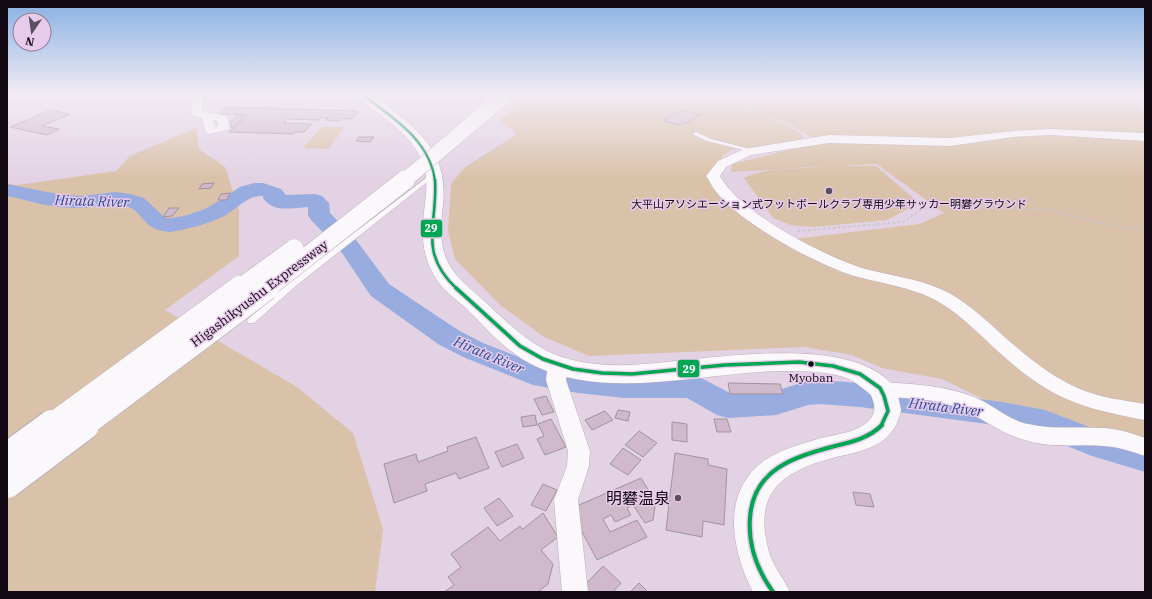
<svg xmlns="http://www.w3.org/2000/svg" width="1152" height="599" viewBox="0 0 1152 599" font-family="'IBM Plex Serif','Noto Sans JP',serif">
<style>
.green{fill:#dac1a9;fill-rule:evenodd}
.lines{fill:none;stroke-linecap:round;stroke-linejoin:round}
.river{fill:#98acdf;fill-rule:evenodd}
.building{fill:#cfb9ca;stroke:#a1939f}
.lane-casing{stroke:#baadbb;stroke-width:1}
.street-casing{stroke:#baadbb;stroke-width:1}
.highway-casing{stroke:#baadbb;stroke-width:1}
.path{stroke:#cdc9cd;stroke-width:2;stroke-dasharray:2.5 2.5;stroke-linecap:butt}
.lane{fill:#fbf8fb;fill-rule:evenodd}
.street{fill:#fbf8fb;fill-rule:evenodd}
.highway{fill:#fbf8fb;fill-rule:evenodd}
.highway-bridge-far3-casing{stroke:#baadbb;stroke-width:16;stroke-linecap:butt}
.highway-bridge-far2-casing{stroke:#baadbb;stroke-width:20;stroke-linecap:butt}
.highway-bridge-far1-casing{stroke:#baadbb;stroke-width:25;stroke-linecap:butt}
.highway-bridge-casing{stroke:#baadbb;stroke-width:32;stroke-linecap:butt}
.highway-bridge-far3{stroke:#fbf8fb;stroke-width:15}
.highway-bridge-far2{stroke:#fbf8fb;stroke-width:19}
.highway-bridge-far1{stroke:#fbf8fb;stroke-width:24}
.highway-bridge{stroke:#fbf8fb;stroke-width:30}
.bus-1-far3-casing{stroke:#e8cbeb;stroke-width:4}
.bus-1-far2-casing{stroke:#e8cbeb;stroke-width:5}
.bus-1-far1-casing{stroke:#e8cbeb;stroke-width:6}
.bus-1-casing{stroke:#e8cbeb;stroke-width:7}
.bus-1-far3{stroke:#00a651;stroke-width:2}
.bus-1-far2{stroke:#00a651;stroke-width:2.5}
.bus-1-far1{stroke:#00a651;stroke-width:3.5}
.bus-1{stroke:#00a651;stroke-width:4}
.poi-dot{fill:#5a4f5c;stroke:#e8cbeb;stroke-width:1.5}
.bus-dot{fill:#110812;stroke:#e8cbeb;stroke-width:1.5}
.labels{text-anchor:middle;stroke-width:3;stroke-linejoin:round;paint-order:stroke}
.far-poi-label{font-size:11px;fill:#110812;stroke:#e8cbeb}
.bus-label{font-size:12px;fill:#110812;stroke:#e8cbeb}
.street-label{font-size:13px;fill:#110812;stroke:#e8cbeb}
.water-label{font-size:14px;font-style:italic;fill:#264b99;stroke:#e8cbeb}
.near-poi-label{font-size:16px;fill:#110812;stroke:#e8cbeb;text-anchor:end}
.line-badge{stroke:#e8cbeb;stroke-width:1.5}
.badge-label{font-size:11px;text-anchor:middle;font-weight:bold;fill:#fff}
</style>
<rect width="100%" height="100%" fill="#e2d2e4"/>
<path class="green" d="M528 95H712L746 106 754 114 787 125 803 135 801 141 732 150 721 157 732 164 820 142 789 124 755 114 749 106 716 95H1119L1145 113V405L1129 403 1072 388 1145 415V439L1122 431 1058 422 1044 416 989 402 942 379 882 368 852 355 804 347 589 356 544 337 500 305 455 259 448 231 451 184 465 167 517 134 500 120ZM732 164 731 172 877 164 944 213 920 224 785 240 712 177 714 167Z
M322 127H345L328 149 303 148Z
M196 128 199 149 225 167 239 210V256L165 310 297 387 353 433 383 529 375 592H7V184L18 185 116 171 130 156Z
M840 166H876L919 203 887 220 814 227 791 225 773 218 744 178C767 166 814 168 840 166Z"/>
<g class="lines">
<path class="river" d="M263 183 281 189 286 195 315 194 322 196 329 203 330 213 356 240 389 284 458 330 483 343 537 364 578 371 624 376H692L703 379 732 394 776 391 807 381 821 380 860 383 1002 402 1045 410 1108 434 1145 444V472L1092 456 1040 435 1002 426 860 407 821 404 808 405 776 415 728 418 717 415 687 398H624L578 393 533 385 463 357 438 344 371 296 340 250 311 220 308 215V207C291 208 273 213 263 198V196C246 195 235 212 220 218 204 225 188 229 171 232 140 231 144 209 125 206 109 202 92 209 76 208 66 208 56 207 46 205 33 203 20 198 7 196V184L57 194 82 196 116 192 130 194 144 198 162 215 166 218H171L184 216 205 209 217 202 240 187 254 183Z"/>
</g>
<path class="building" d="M227 107 358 111 352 119 340 118 339 121 326 120 328 118H321L319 120 287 119 284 123 312 124 304 132H295L293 134 229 132 248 115 218 114Z
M51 110 70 114 42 126 59 129 47 135 10 127Z
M683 110 701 115 694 118 693 121 679 125 664 121 667 119 665 118Z
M237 116H245L233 127H225Z
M359 137H374L370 142 356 141Z
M214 183 211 188 199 189 202 184Z
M230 193 227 200H218L221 194Z
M169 208H179L172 216 163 217Z
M728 383 780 384 783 394H730Z
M546 396 554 412 542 415 534 399Z
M618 410 630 412 628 421 615 418Z
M605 411 613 420 592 430 585 420Z
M535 415 537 425 523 427 521 417Z
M551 419 566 447 545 455 537 439 544 436 538 424Z
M714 419H727L731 432H717Z
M672 422 687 424V442L672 440Z
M639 431 657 443 643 457 625 445Z
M476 437 489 468 459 479 456 473 425 484 427 491 394 503 384 464 416 454 418 462 448 451 447 447Z
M517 444 524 458 502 467 495 452Z
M623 448 641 460 628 475 610 464Z
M675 453 708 459V465L727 469 724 525 703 521 702 537 666 530Z
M641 478 652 496 649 498 655 507 653 520 645 523 633 505 627 508 631 515 615 522 611 515 603 519 610 532 637 520 647 537 597 560 570 509Z
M543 484 557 490 546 511 531 505Z
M853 492 870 494 874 507 856 505Z
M499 498 513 516 497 526 484 508Z
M543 513 558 537 541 550 553 564 548 584 538 592H444L454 585 448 577 461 567 451 554 488 527 500 541 520 526 523 529Z
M603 566 621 583 613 592H578Z
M639 583 648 592H630Z"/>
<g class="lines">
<g class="lane-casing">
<path id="lane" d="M696 132 711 139 758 151 755 153 707 141 694 135 693 134Z
M434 172 437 174 436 175 297 285 254 323H248L247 321 248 319 291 281Z"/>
</g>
<g class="street-casing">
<path id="street" d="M192 95H202V111L227 116 230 128 228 130 210 134 206 133 202 118 192 115 191 113ZM213 120 218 121V126L215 127Z
M1051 129 1145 133V141L1051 135 1013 137 950 146 829 143 751 155 726 167 720 176C740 213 822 255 862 268 890 276 923 279 949 293 971 305 990 324 1008 340 1030 359 1053 378 1080 389 1101 398 1123 400 1145 404V420C1087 409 1055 401 1009 361 986 342 964 316 937 301 913 287 878 283 851 275 812 262 738 222 714 189 711 185 709 180 706 176L718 161 744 149 829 135 950 138 1013 131Z
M558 358 565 360 568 365 566 380 590 451 589 466 578 500 588 592H562L554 500 567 466 568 451 546 380 548 365 551 360Z
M881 382C912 384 944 385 974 397 992 404 1008 420 1028 424 1053 430 1079 426 1104 428 1118 429 1132 433 1145 438V456C1131 451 1118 447 1104 446 1078 444 1052 448 1028 441 1002 435 983 418 959 408 936 398 906 399 881 396L874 394 871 389 874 384Z"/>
</g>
<g class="highway-casing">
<path id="highway" d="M356 95C361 95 367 94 371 95 379 97 394 111 401 117 431 141 447 164 443 204 441 223 439 241 446 258 454 277 468 286 482 299 506 321 530 347 562 357 583 364 608 366 631 365 697 362 837 332 889 381 896 388 900 401 901 411 899 419 895 429 889 435 876 449 854 453 836 457 783 471 752 491 769 552 773 567 784 578 790 592H753L751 588C731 547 721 491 765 460 780 450 800 444 818 439 835 434 860 433 871 418 877 411 874 402 871 395 865 390 858 384 851 380 832 371 804 371 783 371 703 372 609 401 535 366 507 353 487 329 466 308 459 302 451 296 445 290 424 267 420 241 424 212 426 195 429 177 422 161 413 139 393 124 375 111 369 106 361 102 356 95Z
M483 95H497L495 99H485Z"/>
</g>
<path class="path" d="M798 231 903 222 921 210 935 204 947 203 976 207 1049 210 1116 226 1145 230"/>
<use href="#lane" class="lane"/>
<use href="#street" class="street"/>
<use href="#highway" class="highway"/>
<g class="highway-bridge-far3-casing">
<path id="highway-bridge-far3" d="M404 181 503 97"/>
</g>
<g class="highway-bridge-far2-casing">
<path id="highway-bridge-far2" d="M239 289 294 249
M266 289 405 180"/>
</g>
<g class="highway-bridge-far1-casing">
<path id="highway-bridge-far1" d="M51 426 240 288
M83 426 267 288"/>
</g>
<g class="highway-bridge-casing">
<path id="highway-bridge" d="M7 458 52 425
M7 483 84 425"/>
</g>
<use href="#highway-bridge-far3" class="highway-bridge-far3"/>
<use href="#highway-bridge-far2" class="highway-bridge-far2"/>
<use href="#highway-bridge-far1" class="highway-bridge-far1"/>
<use href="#highway-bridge" class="highway-bridge"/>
<g class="bus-1-far3-casing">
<path id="bus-1-far3" d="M363 95C393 118 430 140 435 181"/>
</g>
<g class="bus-1-far2-casing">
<path id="bus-1-far2" d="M435 180C438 224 417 252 457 289"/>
</g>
<g class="bus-1-far1-casing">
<path id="bus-1-far1" d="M456 288 520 346 543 359 573 369 602 373 632 374 725 365 799 362 833 366 860 374 880 388 884 396 888 411 881 426"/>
</g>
<g class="bus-1-casing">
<path id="bus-1" d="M773 592C757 570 748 545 750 518 753 469 794 457 835 446 852 442 869 438 882 425"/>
</g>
<use href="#bus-1-far3" class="bus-1-far3"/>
<use href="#bus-1-far2" class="bus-1-far2"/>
<use href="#bus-1-far1" class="bus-1-far1"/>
<use href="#bus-1" class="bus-1"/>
</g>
<linearGradient id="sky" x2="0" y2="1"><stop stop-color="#88b1e4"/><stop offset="0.53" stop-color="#f2ebf3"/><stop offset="1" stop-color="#f2ebf3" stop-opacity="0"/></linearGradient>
<rect width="1152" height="179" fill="url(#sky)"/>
<g class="poi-dot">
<circle cx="829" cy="191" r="4"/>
<circle cx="678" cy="498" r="4"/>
</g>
<circle class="bus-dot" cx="811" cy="364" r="3.5"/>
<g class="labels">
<g class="far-poi-label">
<text x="829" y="208">大平山アソシエーション式フットボールクラブ専用少年サッカー明礬グラウンド</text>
</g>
<g class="bus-label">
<text x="811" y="382">Myoban</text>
</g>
<g class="street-label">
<text transform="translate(259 293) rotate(-37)" y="5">Higashikyushu Expressway</text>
</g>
<g class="water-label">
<text transform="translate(92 201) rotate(2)" y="5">Hirata River</text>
<text transform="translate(489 355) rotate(23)" y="5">Hirata River</text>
<text transform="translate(946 407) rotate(7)" y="5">Hirata River</text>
</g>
<g class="near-poi-label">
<text x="670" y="504">明礬温泉</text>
</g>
</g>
<g class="line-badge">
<rect x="420" y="219" width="23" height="19" rx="4" fill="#00a651"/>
<rect x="677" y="359" width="23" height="19" rx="4" fill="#00a651"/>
</g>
<g class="badge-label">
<text x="431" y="232">29</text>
<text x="689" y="373">29</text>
</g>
<rect width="1152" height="599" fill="none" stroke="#110812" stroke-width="16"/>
<g transform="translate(32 32) rotate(193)"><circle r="19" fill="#e8cbeb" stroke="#927d94"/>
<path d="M0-3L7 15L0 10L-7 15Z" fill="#5a4f5c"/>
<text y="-6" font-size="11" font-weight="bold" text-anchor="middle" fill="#110812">N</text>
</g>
</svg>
